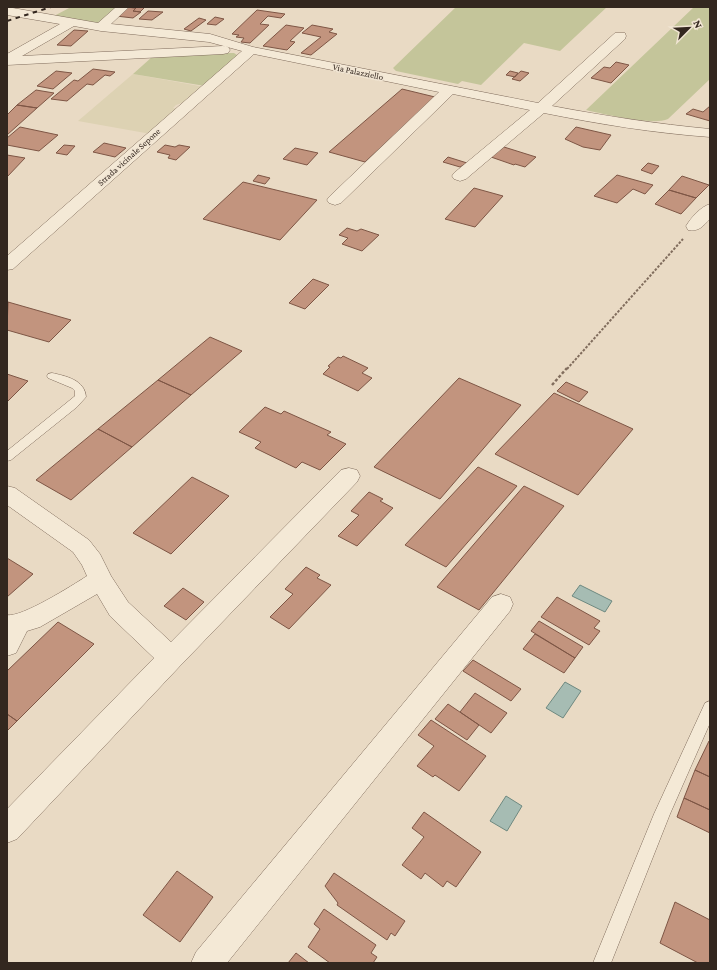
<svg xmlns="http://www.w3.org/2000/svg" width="717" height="970" viewBox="0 0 717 970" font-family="'Crimson Pro',serif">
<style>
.farmland{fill:#ddd2b3}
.green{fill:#c4c59a}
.water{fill:#a6bcb3;stroke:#6e8980}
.building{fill:#c2947e;stroke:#7e5645}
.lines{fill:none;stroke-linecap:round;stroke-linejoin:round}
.lane-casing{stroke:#816d5d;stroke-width:1}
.street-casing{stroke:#816d5d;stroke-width:1}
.path-far1{stroke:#816d5d;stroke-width:2;stroke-dasharray:2.5 1.5;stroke-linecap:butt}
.path{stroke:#816d5d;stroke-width:2.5;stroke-dasharray:3 2;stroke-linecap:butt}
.lane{fill:#f4e9d6;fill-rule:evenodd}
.street{fill:#f4e9d6;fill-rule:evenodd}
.rail{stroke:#33271f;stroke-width:2;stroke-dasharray:4.5 4.5;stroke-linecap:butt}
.labels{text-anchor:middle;stroke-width:3;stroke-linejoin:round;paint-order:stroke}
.far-street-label{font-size:9px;fill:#33271f;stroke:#f1e5d3}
</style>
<rect width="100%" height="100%" fill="#e9dac4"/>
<path class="farmland" d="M133 74 205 87 188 101 176 105 173 108 177 109 151 134 78 121Z"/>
<path class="green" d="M71 7H120L102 24 54 16Z
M456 7H607L560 51 524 43 481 85 462 81 458 84 396 71 393 68Z
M694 7H710V79L668 119C652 126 604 114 586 110Z
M227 53H234L240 57 205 86 133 74 152 57Z"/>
<path class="water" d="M580 585 612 601 605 612 572 596Z
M565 682 581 691 563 718 546 708Z
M506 796 522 806 507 831 490 821Z"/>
<path class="building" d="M126 7 136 8 133 11 141 12 133 18 116 16Z
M126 7H145L140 12 133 11 136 8Z
M257 10 285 14 281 18 268 16 260 24 269 25 250 43 241 42 244 38 236 37 239 35 232 34Z
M148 11 163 12 152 20 139 19Z
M215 17 224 19 216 25 207 24Z
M199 18 206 20 191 31 184 29Z
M286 25 304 28 290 41 295 42 287 50 263 46Z
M312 25 333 29 329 32 337 34 311 55 301 53 321 37 302 33Z
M74 30 88 31 71 46 57 45Z
M616 62 629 65 611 83 591 78 604 67 610 68Z
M93 69 115 72 110 76 105 75 93 85 87 84 67 101 51 99 74 80 78 81Z
M56 71 72 73 53 89 37 86Z
M510 71 518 73 515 77 506 75Z
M521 71 529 73 520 81 512 79Z
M402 89 435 97 365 162 329 152Z
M36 90 54 93 37 108 17 105Z
M17 105 37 108 7 135V115Z
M710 106V121L686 114 693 109 703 112Z
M20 127 58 135 39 151 7 145V138Z
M576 127 611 135 600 150 583 147 565 139Z
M104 143 126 148 115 157 93 152Z
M64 145 75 146 67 155 56 153Z
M165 145 175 147 179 145 190 147 176 160 168 158 170 155 157 152Z
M504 147 536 157 525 167 515 164 514 165 491 157Z
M295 148 318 153 307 165 283 159Z
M7 155 25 158 7 177Z
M448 157 467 163 460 167 443 162Z
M648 163 659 166 652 174 641 170Z
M258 175 270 178 265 184 253 181Z
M617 175 653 185 645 194 633 189 617 203 594 196Z
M682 176 709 185 696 198 669 190Z
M243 182 317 200 280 240 203 219Z
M474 188 503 196 475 227 445 219Z
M669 190 696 198 681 214 655 204Z
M347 228 357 231 361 229 379 235 362 251 342 244 348 238 339 235Z
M313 279 329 285 305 309 289 303Z
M8 302 71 320 49 342 7 330Z
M210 337 242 351 191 395 158 380Z
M343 356 368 368 362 373 372 378 358 391 323 374 330 367 328 366 338 357 341 358Z
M7 374 28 381 7 402Z
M459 378 521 405 440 499 374 467Z
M158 380 191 395 132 447 98 429Z
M566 382 588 392 579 402 557 391Z
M554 393 633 429 578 495 495 454Z
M265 407 281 414 284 411 331 432 327 435 346 444 320 470 302 462 296 468 255 448 261 442 239 432Z
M98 429 132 447 71 500 36 480Z
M478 467 517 486 446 567 405 545Z
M192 477 229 496 171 554 133 533Z
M524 486 564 506 479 610 437 587Z
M369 492 383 499 380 501 393 508 357 546 338 536 359 515 351 511Z
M7 558 33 574 7 597Z
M306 567 320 575 317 578 331 585 289 629 270 617 293 594 285 589Z
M183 588 204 602 186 620 164 606Z
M557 597 600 621 594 628 600 631 589 645 541 617Z
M539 621 583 647 575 658 531 631Z
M58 622 94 644 17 721 7 714V671Z
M535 634 575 658 564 673 523 649Z
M473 660 521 689 511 701 463 671Z
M475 693 507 713 491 733 460 712Z
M448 704 479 725 467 740 435 719Z
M7 714 17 721 7 731Z
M431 720 486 756 459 791 435 775 433 777 417 766 434 746 418 735Z
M709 741 710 742V777L695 770Z
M695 770 710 777V810L684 798Z
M684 798 710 810V833L677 817Z
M424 812 481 852 456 887 447 881 443 887 425 873 421 879 402 865 424 837 412 828Z
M177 871 213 897 180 942 143 915Z
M334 873 405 921 395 936 391 933 387 940 337 905 338 903 325 886Z
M675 902 710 920V963H698L660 943Z
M324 909 376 945 371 953 377 957 373 963H330L308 947 320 929 314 924Z
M296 953 309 963H288Z"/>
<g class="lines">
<g class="lane-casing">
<path id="lane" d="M52 373C66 376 85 380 86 397L77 407 11 460 7 461V451L75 396V391L72 388 48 378 47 376 48 374Z
M710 701V723L670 814 611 963H593L654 814 705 703Z"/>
</g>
<g class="street-casing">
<path id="street" d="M7 7 98 23 116 7H129L111 24 210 34 253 47 538 103 615 33H625L626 36 625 39 552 106C605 116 657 124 710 129V137C654 133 599 124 544 113L466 179 460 181 454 179 452 176 454 173 530 110 453 94 341 203 335 205 329 203 327 200 329 197 439 92 254 54 13 269 7 270V256L242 51 209 42 101 31 74 26 22 56 223 46 228 47 230 50 228 53 223 54 7 65V54L60 24 7 15Z
M710 204V219C703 226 699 232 688 230L686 226C691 218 700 207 710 204Z
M349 468 357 470 360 476 357 482 180 666 17 839 7 843V809L154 658 110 616 97 594 40 627 27 631 16 653 7 656V615C21 618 73 585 87 576L82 565 73 552 7 505V486L15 488 89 540 100 554 111 576 128 602 171 642 341 470Z
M501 594 510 597 513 604 510 611 227 963H191L196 952 492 597Z"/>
</g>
<path class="path-far1" d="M567 369 683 239"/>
<path class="path" d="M552 385 567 368"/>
<use href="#lane" class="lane"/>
<use href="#street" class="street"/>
<path class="rail" d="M7 21 51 7"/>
</g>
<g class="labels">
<g class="far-street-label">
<text transform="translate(358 72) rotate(12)" y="3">Via Palazziello</text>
<text transform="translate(129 157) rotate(-42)" y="3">Strada vicinale Sepone</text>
</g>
</g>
<rect width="717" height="970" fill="none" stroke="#33271f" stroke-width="16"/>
<g transform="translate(689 28) rotate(66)" stroke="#f1e5d3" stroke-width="3" paint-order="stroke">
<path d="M0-3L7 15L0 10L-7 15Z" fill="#33271f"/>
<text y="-6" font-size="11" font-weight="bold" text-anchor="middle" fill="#33271f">N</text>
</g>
</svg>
